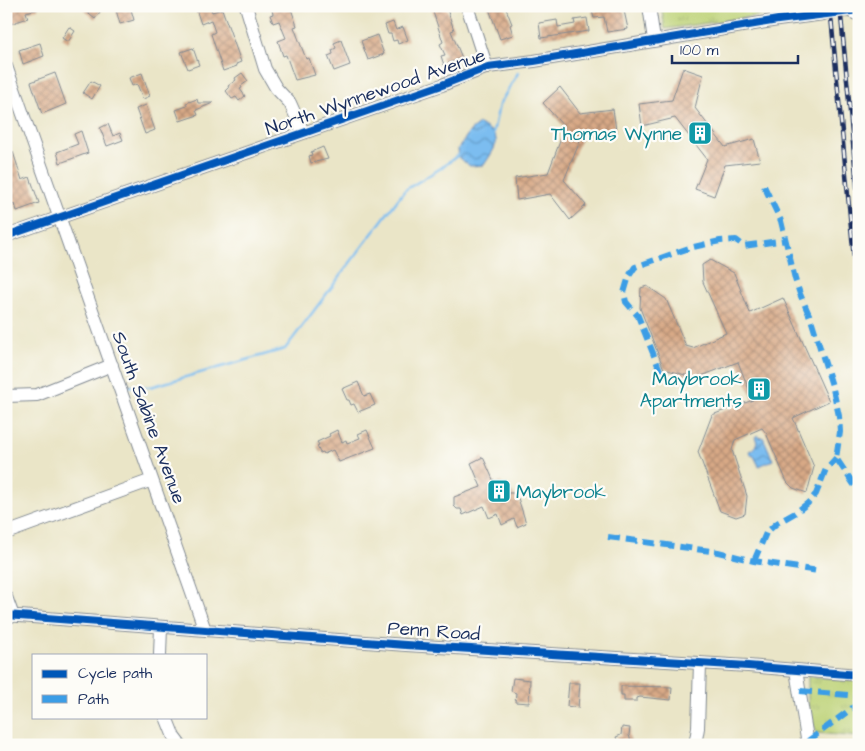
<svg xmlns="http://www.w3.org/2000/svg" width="865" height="751" viewBox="0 0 865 751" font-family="'Architects Daughter',sans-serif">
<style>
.park{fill:url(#park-tufts);stroke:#6c806a}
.water{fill:url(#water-waves);stroke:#4b76a7}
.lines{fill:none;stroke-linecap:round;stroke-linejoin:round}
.stream{stroke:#7bbdf0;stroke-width:2.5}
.building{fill:url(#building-cross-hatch)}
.minor-tunnel{stroke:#c1c1b2;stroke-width:12;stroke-dasharray:12 6;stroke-linecap:butt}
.minor-casing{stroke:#828a92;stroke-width:14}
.minor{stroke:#fff;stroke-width:12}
.rail-casing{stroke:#1b2f5e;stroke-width:4.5}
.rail{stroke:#fdfcf7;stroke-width:2.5;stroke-dasharray:8;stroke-linecap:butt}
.quiet{stroke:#3b9de6;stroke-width:6;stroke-dasharray:12 6;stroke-linecap:butt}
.cycleway-casing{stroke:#fdfcf7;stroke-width:11}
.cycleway{stroke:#0057b8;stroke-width:8}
.labels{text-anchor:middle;stroke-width:4.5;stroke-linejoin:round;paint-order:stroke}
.street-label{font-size:19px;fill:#1b2f5e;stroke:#fdfcf7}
.culture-label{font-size:19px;fill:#0d838f;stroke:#fdfcf7;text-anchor:end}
</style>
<defs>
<pattern id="park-tufts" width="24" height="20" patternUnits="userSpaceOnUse" patternTransform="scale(1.25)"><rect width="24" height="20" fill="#bcd175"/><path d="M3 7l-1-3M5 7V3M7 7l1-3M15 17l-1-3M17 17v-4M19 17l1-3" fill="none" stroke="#a1b468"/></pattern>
<pattern id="water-waves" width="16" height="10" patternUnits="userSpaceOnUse" patternTransform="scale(1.25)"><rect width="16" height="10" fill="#7bbdf0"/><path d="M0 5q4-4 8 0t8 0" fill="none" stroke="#649ac6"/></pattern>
<pattern id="building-cross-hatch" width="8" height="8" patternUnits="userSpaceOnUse" patternTransform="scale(1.25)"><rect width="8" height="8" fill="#d8a986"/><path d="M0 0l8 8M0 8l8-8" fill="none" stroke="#ae8a71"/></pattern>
</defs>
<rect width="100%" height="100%" fill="#fdfcf7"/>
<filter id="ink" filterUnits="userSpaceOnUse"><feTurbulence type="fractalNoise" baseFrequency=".02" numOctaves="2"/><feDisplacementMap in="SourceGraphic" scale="10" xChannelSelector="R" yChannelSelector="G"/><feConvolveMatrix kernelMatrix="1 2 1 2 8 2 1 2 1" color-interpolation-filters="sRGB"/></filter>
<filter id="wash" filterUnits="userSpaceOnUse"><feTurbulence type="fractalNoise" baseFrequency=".0096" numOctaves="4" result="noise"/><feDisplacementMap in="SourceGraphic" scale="20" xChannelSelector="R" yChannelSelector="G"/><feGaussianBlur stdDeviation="1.12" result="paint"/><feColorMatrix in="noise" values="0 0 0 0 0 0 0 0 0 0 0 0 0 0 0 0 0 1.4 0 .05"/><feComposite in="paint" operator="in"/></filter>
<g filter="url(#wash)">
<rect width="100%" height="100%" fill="#eae5c7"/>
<path class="park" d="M661 6H772V14L665 29Z
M808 676 859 681V737L816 733 808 705Z"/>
<path class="water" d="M479 124C505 136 497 145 484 165L470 166 459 158 458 149 470 131Z
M758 435 760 438 763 437 773 460 759 466 753 454 751 455 749 451 754 449 757 442 755 437Z"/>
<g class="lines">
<path class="stream" d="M491 134 493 133 499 105 518 73
M125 386 150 387 285 349 405 190 441 168 461 153"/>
</g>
<g id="blocks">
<path class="building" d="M21 6H38V9L26 12 28 18 10 24 6 10Z
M86 6H104L95 19 84 10Z
M130 6 134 20 120 24 116 10Z
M195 6 210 7 212 12 222 9 241 62 236 64 237 66 223 71 211 34 215 32 211 20 201 24Z
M271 6H290L297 26 294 27 306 59 309 58 315 75 295 80 286 55 283 56 278 41 286 38 279 21 273 23 270 15 273 14Z
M431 6H446L454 30 451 31 462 58 444 65 441 56 445 55 440 44 443 42Z
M488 6H505L512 24 510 25 513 35 500 39Z
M602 6H623L628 29 607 32 604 17 594 18 592 11 603 9Z
M587 18 589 31 541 38 539 23 557 20 558 27 575 24 574 20Z
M393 22 396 30 403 27 408 40 398 44 397 40 393 41 391 34H388L385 25Z
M69 27 75 31 68 42 62 38Z
M377 35 384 54 368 60 361 41Z
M341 40 350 65 334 71 328 56 333 54 332 50 336 48 334 43Z
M40 43 44 56 23 64 19 50Z
M193 48 199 65 188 69 181 52Z
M683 68 703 75 695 108 725 147 754 139 760 161 725 165 714 196 695 189 707 159 675 118 642 126 639 104 672 100Z
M55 73 66 104 42 114 31 82Z
M142 73 150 96 143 99 137 84 132 86 129 78Z
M242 73 248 81 241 86 242 88 240 89 245 96 239 101 236 97 232 99 226 91 229 88 228 86 236 80 235 78Z
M91 81 100 86 92 99 83 93Z
M560 87 580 113 613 109 616 130 583 134 564 180 586 205 570 220 550 194 517 200 515 178 548 173 565 128 543 103Z
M197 99 198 103H213L196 110 198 115 180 121 176 110 187 106 186 103Z
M146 105 155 130 145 134 136 109Z
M108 124 113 136 120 133 123 140 107 146 100 128Z
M81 131 88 153 60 163 57 152 78 144 74 134Z
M323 147 328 159 311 163 309 156 312 155 311 152Z
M13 152 22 180 30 177 39 203 17 211 15 204 6 207V155Z
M710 260 734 273 750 313 783 298 829 401 793 418 814 467 807 493 793 488 787 482 766 433 762 428 735 440 732 450 747 496 745 514 736 517 720 511 698 452 712 415 753 400 738 362 696 378 664 369 640 308 641 288 647 286 666 299 686 346 693 348 726 333 703 282 702 265Z
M358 382 364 396 370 394 375 405 358 412 354 404 351 405 349 400H347L342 389Z
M337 430 342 442 346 440 347 443 360 438 358 434 367 430 375 448 339 462 333 450 324 454 323 452 320 453 317 446 319 445 317 442 330 436 329 434Z
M483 457 495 484 501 482 506 493H513L516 498H518L526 523 517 527 514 519 502 525 498 514 489 518 484 506 463 515 461 509H457L454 506V497L481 487 471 463Z
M513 678 530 680 529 703 515 702 516 693 511 691Z
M569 683H580L578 708 567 706Z
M621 686 672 687 671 700 640 697 637 698V701H624V695H621Z
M622 727 630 728 629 735 632 745H619L616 737 621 735Z"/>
</g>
</g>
<g filter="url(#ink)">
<use href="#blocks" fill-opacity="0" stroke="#828a92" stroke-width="1"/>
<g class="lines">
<path class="minor-tunnel" d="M824 14 852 12"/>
<g class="minor-casing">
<path id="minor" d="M246 6 265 69 276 88 290 103 303 132
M467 6 487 68
M649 6 654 40
M852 12 859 15
M6 66 205 630
M6 236 442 85 488 67 534 61 778 20 824 14
M6 396 37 395 112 365
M6 533 152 480
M6 597 13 616
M6 615 406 645 748 666 859 675
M160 655 161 627
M796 670 808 745
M166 717 174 737 180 745
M695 745 698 728 700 663"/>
</g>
<use href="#minor" class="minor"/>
<g class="rail-casing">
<path id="rail" d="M830 6 859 311
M840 6 859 207"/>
</g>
<use href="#rail" class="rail"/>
<path class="quiet" d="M764 186 781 221 795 279 800 294 811 319 833 389 839 416 840 432 836 458 859 492
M661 373 638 316 626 302 624 293 629 276 635 267 689 248 720 241 736 240 744 246 786 240
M608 537 718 552 754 561 818 571
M754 561 766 533 777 523 795 513 808 503 816 494 826 469 836 458
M800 691 859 696
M808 741 859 703"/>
<g class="cycleway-casing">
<path id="cycleway" d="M6 236 442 85 488 67 534 61 778 20 859 10
M6 615 406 645 748 666 859 675"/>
</g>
<use href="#cycleway" class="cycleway"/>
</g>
</g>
<defs>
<g id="building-square" transform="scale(1.25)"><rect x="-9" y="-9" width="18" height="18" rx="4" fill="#0f9aa8" stroke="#fdfcf7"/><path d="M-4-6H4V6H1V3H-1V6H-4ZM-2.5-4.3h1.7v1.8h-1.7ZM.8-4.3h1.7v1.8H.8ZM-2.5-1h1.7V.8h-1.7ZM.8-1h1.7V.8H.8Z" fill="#fff"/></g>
</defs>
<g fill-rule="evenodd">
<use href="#building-square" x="700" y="133"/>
<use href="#building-square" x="759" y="389"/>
<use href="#building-square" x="499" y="491"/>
</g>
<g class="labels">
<g class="street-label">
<text transform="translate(375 91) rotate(-19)" y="7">North Wynnewood Avenue</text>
<text transform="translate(150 417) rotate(70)" y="7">South Sabine Avenue</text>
<text transform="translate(434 630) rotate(4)" y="7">Penn Road</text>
</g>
<g class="culture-label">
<text x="682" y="140">Thomas Wynne</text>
<text x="742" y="385">Maybrook<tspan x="742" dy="22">Apartments</tspan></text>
<text x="516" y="498" text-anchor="start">Maybrook</text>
</g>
</g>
<rect width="865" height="751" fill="none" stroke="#fdfcf7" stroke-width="25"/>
<rect x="32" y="654" width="175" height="65" fill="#fdfcf7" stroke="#a3aaba"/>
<rect x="42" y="670" width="25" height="8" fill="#0057b8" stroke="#a3aaba"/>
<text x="78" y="678" font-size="15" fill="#1b2f5e">Cycle path</text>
<rect x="42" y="695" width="25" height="8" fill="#3b9de6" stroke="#a3aaba"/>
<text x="78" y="704" font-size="15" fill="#1b2f5e">Path</text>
<path d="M672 55v8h126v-8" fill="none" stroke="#1b2f5e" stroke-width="2.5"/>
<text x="680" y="55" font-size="15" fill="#1b2f5e" stroke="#fdfcf7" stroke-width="4" paint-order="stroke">100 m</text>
</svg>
